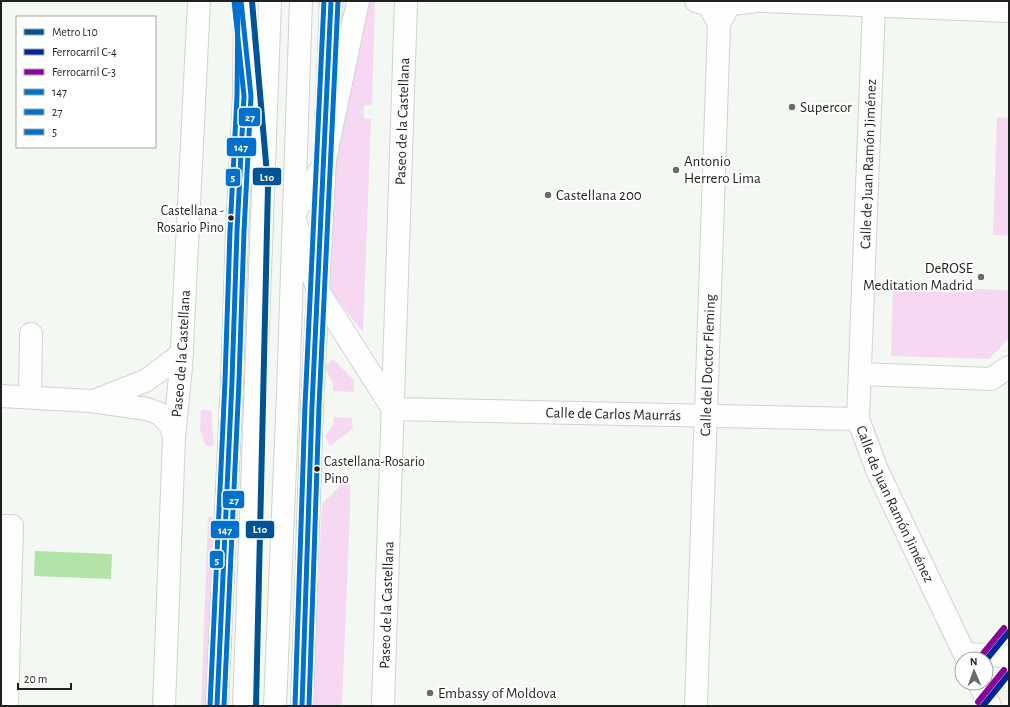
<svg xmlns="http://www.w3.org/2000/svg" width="1010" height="707" viewBox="0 0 1010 707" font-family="'Alegreya Sans',sans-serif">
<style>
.green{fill:#f7d8f3}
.water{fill:#b2e3a9}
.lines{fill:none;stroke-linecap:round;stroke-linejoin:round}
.minor-casing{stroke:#d0d3cf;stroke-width:24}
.major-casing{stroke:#d0d3cf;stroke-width:24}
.highway-casing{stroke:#d0d3cf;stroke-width:24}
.minor{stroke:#fdfefd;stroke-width:22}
.major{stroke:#fdfefd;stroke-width:22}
.highway{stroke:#fdfefd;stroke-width:22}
.bus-1-casing{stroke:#fff;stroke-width:8}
.bus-2-casing{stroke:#fff;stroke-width:8}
.bus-3-casing{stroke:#fff;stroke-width:8}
.bus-1{stroke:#0072ce;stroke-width:5}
.bus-2{stroke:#0072ce;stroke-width:5}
.bus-3{stroke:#0072ce;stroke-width:5}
.rail-1-casing{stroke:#fff;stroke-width:9}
.rail-2-casing{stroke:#fff;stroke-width:9}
.rail-1{stroke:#00289c;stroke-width:6}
.rail-2{stroke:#8b039b;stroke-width:6}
.metro-1-casing{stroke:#fff;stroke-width:9}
.metro-1{stroke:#015396;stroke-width:6}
.poi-dot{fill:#6a6c69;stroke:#fff;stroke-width:1.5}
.bus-dot{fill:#1f211e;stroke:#fff;stroke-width:1.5}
.labels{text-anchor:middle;stroke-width:4;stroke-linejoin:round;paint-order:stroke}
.bus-label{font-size:14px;fill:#1f211e;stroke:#fff;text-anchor:end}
.poi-label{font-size:15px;fill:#1f211e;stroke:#fff;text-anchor:start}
.street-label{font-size:15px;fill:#1f211e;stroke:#fff}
.line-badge{stroke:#fff;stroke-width:1.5}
.badge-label{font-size:11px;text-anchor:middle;font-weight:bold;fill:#fff}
</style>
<rect width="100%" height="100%" fill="#f4f8f3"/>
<path class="green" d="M369 1H375L372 105 364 106V118L371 119 363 333 332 292 328 278 338 125 346 88Z
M997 117 1009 118V236L993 235Z
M893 286 1009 290V338L989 359 891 356Z
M333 359 354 380V392L333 391V384L325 367Z
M201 410H211L214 446H206L200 430Z
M334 417 352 418 353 429 330 446 325 436 333 425Z
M350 476V510L342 706H312L322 504Z
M208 517H213L206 706H201Z"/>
<path class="water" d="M35 551 112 554 111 579 34 576Z"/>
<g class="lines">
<g class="minor-casing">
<g id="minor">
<path d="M696 1 709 5 719 24"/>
<path d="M763 1 1009 11"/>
<path id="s1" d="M874 5 858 419 877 470 967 659"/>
<path d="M326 125 331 1"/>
<path id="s2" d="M295 220 318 291 393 409 858 419"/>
<path d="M860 374 991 379 1009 367"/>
<path d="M1 396 91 401 147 409 160 414 171 426 174 437"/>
<path d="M30 397 31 334"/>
<path d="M96 400 145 381 166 366 182 353"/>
<path d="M1 526H12L7 706"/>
<path d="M965 654 1009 656"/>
<path d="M979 683 990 706"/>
<path d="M217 706 232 381 237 231 244 96 245 1"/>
<path d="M302 706 312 406 325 158"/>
<path id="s3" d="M696 706 719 24 728 7 732 4 757 1"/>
</g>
</g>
<g class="major-casing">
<g id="major">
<path id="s4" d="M164 706 174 437 181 367 199 1"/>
<path id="s5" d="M383 706 406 1"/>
</g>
</g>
<g class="highway-casing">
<path id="highway" d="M244 96 252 170
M294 214 324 164 358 1
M244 706 270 1
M275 706 288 393 301 1"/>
</g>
<use href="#minor" class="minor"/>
<use href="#major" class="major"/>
<use href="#highway" class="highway"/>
<g class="bus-1-casing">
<path id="bus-1" d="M217 706 232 381 237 231 244 96 234 1
M302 706 312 406 331 1"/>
</g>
<g class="bus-2-casing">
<path id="bus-2" d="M224 706 239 381 244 231 251 96 241 1
M309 706 319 406 338 1"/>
</g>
<g class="bus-3-casing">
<path id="bus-3" d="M210 706 225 381 230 231 237 96 238 1
M295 706 305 406 324 1"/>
</g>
<use href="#bus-1" class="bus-1"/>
<use href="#bus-2" class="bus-2"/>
<use href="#bus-3" class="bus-3"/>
<g class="rail-1-casing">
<path id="rail-1" d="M986 660 1009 632
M983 706 1009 674"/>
</g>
<g class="rail-2-casing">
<path id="rail-2" d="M981 656 1004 628
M978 702 1004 670"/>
</g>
<use href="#rail-1" class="rail-1"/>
<use href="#rail-2" class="rail-2"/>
<g class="metro-1-casing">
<path id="metro-1" d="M252 1 268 186 256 706"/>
</g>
<use href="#metro-1" class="metro-1"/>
</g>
<g class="poi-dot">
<circle cx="792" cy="107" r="4"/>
<circle cx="676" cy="170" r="4"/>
<circle cx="548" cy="195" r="4"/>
<circle cx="981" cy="277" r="4"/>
<circle cx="430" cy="693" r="4"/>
</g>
<g class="bus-dot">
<circle cx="231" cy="218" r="3.5"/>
<circle cx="317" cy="469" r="3.5"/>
</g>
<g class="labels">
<g class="bus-label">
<text x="224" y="215">Castellana -<tspan x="224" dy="17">Rosario Pino</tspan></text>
<text x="324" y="466" text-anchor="start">Castellana-Rosario<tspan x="324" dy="17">Pino</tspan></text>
</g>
<g class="poi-label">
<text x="800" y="112">Supercor</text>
<text x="684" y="166">Antonio<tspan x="684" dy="17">Herrero Lima</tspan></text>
<text x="556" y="200">Castellana 200</text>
<text x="973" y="273" text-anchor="end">DeROSE<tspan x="973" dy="17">Meditation Madrid</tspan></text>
<text x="438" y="698">Embassy of Moldova</text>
</g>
<g class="street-label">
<text dy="5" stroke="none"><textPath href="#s5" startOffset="585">Paseo de la Castellana</textPath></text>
<text transform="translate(868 164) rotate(-88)" y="5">Calle de Juan Ramón Jiménez</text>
<text dy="5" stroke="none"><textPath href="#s4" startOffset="353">Paseo de la Castellana</textPath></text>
<text dy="5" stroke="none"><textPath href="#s3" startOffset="341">Calle del Doctor Fleming</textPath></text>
<text dy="5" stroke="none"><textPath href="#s2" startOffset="435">Calle de Carlos Maurrás</textPath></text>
<text dy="5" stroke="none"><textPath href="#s1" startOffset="507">Calle de Juan Ramón Jiménez</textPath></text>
<text dy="5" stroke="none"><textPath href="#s5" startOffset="101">Paseo de la Castellana</textPath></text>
</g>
</g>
<g class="line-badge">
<rect x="238" y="107" width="23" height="20" rx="4" fill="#0072ce"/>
<rect x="226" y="137" width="31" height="20" rx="4" fill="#0072ce"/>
<rect x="252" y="167" width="30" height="19" rx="4" fill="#015396"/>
<rect x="225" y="168" width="16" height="19" rx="4" fill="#0072ce"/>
<rect x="222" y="490" width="23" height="19" rx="4" fill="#0072ce"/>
<rect x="245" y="520" width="30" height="19" rx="4" fill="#015396"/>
<rect x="210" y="520" width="30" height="19" rx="4" fill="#0072ce"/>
<rect x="209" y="550" width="15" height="19" rx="4" fill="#0072ce"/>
</g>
<g class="badge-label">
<text x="250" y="121">27</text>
<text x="241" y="151">147</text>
<text x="267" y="181">L10</text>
<text x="233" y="181">5</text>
<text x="234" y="504">27</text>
<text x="260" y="533">L10</text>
<text x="225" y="534">147</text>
<text x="217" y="564">5</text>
</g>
<rect width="1010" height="707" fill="none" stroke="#1f211e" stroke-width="4"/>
<rect x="16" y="16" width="140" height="132" fill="#ffffff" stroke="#a5a6a5"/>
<rect x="24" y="29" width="20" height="6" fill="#015396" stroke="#a5a6a5"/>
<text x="52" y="36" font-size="12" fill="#1f211e">Metro L10</text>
<rect x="24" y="49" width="20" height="6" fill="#00289c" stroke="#a5a6a5"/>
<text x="52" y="56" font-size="12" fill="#1f211e">Ferrocarril C-4</text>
<rect x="24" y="69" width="20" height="6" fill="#8b039b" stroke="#a5a6a5"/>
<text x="52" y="76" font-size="12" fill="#1f211e">Ferrocarril C-3</text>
<rect x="24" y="89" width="20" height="6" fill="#0072ce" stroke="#a5a6a5"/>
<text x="52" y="96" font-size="12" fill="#1f211e">147</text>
<rect x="24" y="109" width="20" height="6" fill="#0072ce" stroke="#a5a6a5"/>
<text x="52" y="116" font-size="12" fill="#1f211e">27</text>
<rect x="24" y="129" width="20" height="6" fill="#0072ce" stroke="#a5a6a5"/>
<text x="52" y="136" font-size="12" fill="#1f211e">5</text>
<g transform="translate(974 671) rotate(358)"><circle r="19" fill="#ffffff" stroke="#a5a6a5"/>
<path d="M0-3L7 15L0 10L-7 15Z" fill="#6a6c69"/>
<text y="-6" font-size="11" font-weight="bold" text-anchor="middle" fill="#1f211e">N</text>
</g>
<path d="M18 683v6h53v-6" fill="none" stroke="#1f211e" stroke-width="2"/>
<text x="24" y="683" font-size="12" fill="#1f211e" stroke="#ffffff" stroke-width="3" paint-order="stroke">20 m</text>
</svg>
